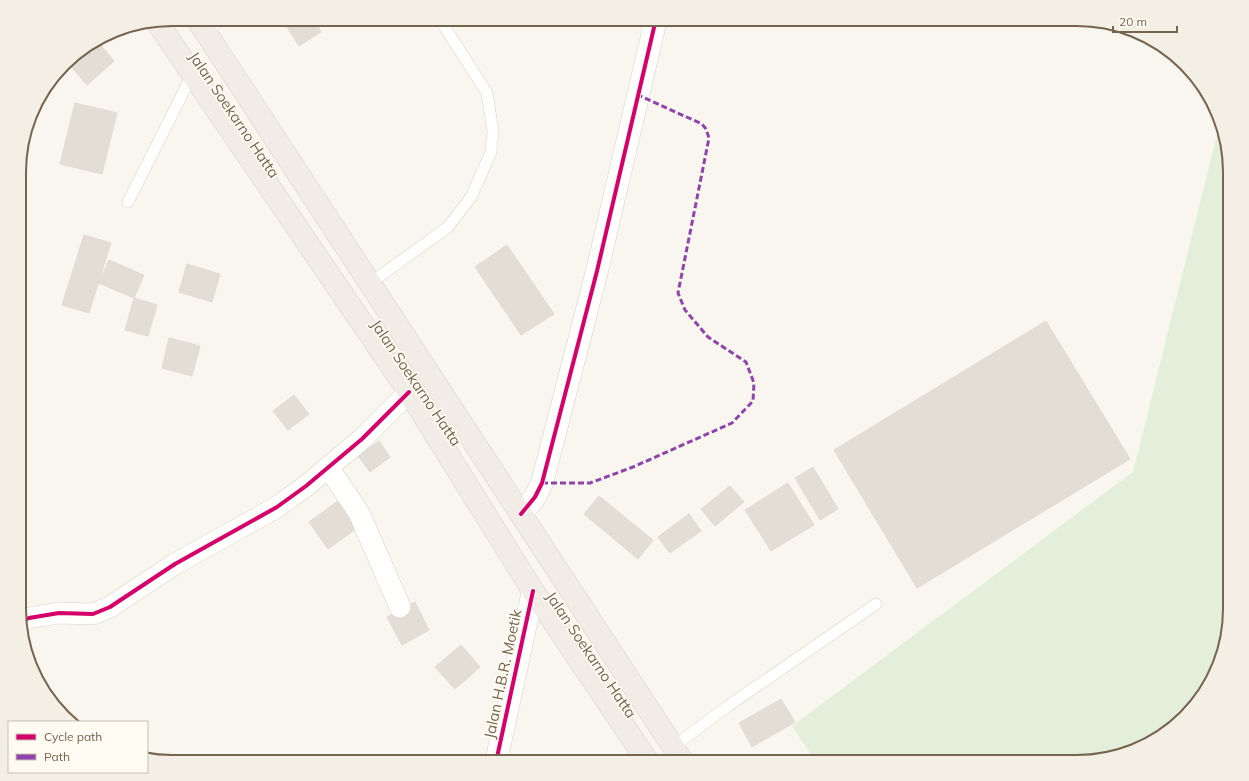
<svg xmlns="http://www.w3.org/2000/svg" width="1249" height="781" viewBox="0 0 1249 781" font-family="Mulish,sans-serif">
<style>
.green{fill:#e3efda}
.building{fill:#e3ded5;stroke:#e1dbd1}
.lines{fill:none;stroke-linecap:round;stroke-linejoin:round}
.lane-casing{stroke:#d7d3cc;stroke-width:12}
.street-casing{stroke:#d7d3cc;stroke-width:22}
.secondary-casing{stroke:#d6d2c9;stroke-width:23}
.highway-casing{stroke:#d6d1c8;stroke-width:23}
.lane{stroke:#fefefc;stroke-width:11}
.street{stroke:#fefefc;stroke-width:21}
.secondary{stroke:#fefefc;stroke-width:22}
.highway{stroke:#f1ece6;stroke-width:22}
.quiet{stroke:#8e44ad;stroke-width:3;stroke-dasharray:6 3;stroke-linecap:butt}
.cycleway-casing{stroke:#fefbf2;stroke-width:6}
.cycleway{stroke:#d6006c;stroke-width:4}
.labels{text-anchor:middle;stroke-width:3.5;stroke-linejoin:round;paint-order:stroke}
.street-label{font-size:15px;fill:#75644f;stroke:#fefbf2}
.rim{fill:none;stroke:#75644f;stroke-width:2}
</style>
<rect width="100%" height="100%" fill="#f8f6ee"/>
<path class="green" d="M1219 127 1230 162V619L1222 658 1204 694 1154 741 1087 762H816L792 726 1133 472Z"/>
<path class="building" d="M282 19H313L321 32 299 46Z
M97 41 114 61 87 85 68 63 84 49Z
M75 103 117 113 102 174 60 164Z
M84 235 111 243 89 313 62 305Z
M507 245 554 314 521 335 475 267Z
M109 260 144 275 134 298 99 283Z
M187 264 220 274 212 302 179 292Z
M134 298 157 305 148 336 125 330Z
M1046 321 1130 459 917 588 834 450Z
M169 338 200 346 192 376 162 368Z
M294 395 309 414 288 430 273 411Z
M379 441 390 457 370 472 358 456Z
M813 467 838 509 820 520 795 478Z
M788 483 814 525 771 551 745 510Z
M730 486 744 502 715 526 701 509Z
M599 496 653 540 638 559 584 514Z
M342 498 361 525 328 549 309 522Z
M689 514 701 531 670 553 658 537Z
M415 602 429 630 402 645 387 617Z
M461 645 480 667 455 689 435 667Z
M781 699 795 722 752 747 739 723Z"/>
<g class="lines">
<g class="lane-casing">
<path id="lane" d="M205 32 222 19
M128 202 192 75
M369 284 448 227 471 197 491 152 493 131 487 93 444 26
M673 747 728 706 876 604"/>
</g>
<g class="street-casing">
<path id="street" d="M328 467 359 513 400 607
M20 622 29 618 59 613 93 614 110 607 175 564 277 507 306 486 362 439 409 392"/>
</g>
<g class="secondary-casing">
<path id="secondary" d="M521 514 535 497 542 483 597 271 656 19
M496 762 533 591"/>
</g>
<g class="highway-casing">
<path id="highway" d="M197 19 683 762
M157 22 409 392 533 591 648 762"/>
</g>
<use href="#lane" class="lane"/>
<use href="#street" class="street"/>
<use href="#secondary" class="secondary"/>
<use href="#highway" class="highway"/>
<path class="quiet" d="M542 483H590L633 467 732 423 753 401 754 383 746 362 708 337 685 310 678 293 709 138 706 129 702 124 638 95"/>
<g class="cycleway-casing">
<path id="cycleway" d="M521 514 535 497 542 483 597 271 656 19
M20 622 29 618 59 613 93 614 110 607 175 564 277 507 306 486 362 439 409 392
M496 762 533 591"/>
</g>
<use href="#cycleway" class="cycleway"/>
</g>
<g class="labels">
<g class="street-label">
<text transform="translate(234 115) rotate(56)" y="5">Jalan Soekarno Hatta</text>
<text transform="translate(416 383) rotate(56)" y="5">Jalan Soekarno Hatta</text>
<text transform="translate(591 655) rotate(56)" y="5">Jalan Soekarno Hatta</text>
<text transform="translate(503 674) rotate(-78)" y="5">Jalan H.B.R. Moetik</text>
</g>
</g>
<path d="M0 0H1249V781H0ZM172 26H1077A146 146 0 0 1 1223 172V609A146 146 0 0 1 1077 755H172A146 146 0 0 1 26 609V172A146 146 0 0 1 172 26Z" fill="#f3efe5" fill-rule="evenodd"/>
<path class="rim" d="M172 26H1077A146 146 0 0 1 1223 172V609A146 146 0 0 1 1077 755H172A146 146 0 0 1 26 609V172A146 146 0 0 1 172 26Z"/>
<rect x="8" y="721" width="140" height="52" fill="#fefbf2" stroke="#c7bfb1"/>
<rect x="16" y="734" width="20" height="6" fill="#d6006c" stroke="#c7bfb1"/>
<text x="44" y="741" font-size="12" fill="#75644f">Cycle path</text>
<rect x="16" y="754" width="20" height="6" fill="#8e44ad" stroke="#c7bfb1"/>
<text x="44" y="761" font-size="12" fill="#75644f">Path</text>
<path d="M1113 26v6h64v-6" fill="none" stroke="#75644f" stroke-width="2"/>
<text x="1119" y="26" font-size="12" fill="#75644f" stroke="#fefbf2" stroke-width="3" paint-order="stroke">20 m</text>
</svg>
